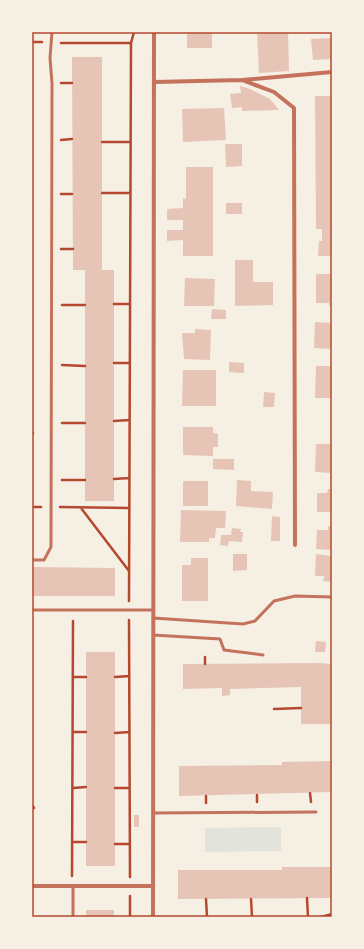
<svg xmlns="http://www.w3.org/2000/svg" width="364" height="949" viewBox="0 0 364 949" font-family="'Work Sans',sans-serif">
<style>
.green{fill:#e2e4dc}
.building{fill:#e6c5b7}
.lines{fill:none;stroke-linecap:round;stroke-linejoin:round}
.path{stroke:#b5482f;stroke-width:2.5}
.service{stroke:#c5725c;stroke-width:3}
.minor{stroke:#c5725c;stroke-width:4}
.neatline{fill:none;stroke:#b5482f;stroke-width:1.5}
</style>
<rect width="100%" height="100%" fill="#f6efe4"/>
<path class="green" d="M281 827V851L205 852V828Z"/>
<path class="building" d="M187 32H212V48H187Z
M257 32H288L289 71 259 73Z
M332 38V59L313 60 311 39Z
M72 57H102V270H114V501H85V270H73Z
M240 86 250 89 270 99 279 110 242 111V107L232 108 230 94 241 93Z
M315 96H332V256H318L319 241H322V229H316Z
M224 108 226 140 183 142 182 109Z
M225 144H242V166L226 167Z
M186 167H213V256H183V240L167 241V230H183V220H167V209L183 208V198L186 199Z
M226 203H242V214H226Z
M235 260H253V282H273V305L235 306Z
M316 274H332V306H329V303H316Z
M185 278 215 279 214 306H184Z
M212 309 226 310V319H211Z
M315 322 332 323V349L314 348Z
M195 329 211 330 210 360 184 359 182 333H195Z
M229 362 244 363V373L229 372Z
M316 366H332V398H315Z
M183 370H216V406H182Z
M264 392 275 393 274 407H263Z
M183 427H213V433L218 434V447H213V456L183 455Z
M316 444H332V473L315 472Z
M213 459H234V470L213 469Z
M237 480 251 481V491L273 492 272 509 236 506Z
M183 481H208V506H183Z
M328 489H332V512H317V493H327Z
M181 510 226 511 225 528H216L215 538H209V542H180Z
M272 516 280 517V541H271Z
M328 526H332V550L316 549 317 530H328Z
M232 528 241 529 240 532H243L242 542 229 541 228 546 220 545 221 535H231Z
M233 554H247V570L233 571Z
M316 554 332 556V582L323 581 324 576H315Z
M191 558H208V601H182V565H191Z
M32 567 115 568V596H32Z
M316 641 326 642 325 652H315Z
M86 652H115V866H86Z
M318 663 332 664V724H301V687L230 689V695L222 696V688L183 689V664Z
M332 761V792L179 796V766L282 765V762Z
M134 815H139V827H134Z
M282 867H332V898L178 899V870H282Z
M86 910H114V917H86Z"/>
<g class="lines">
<path class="path" d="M32 42H42
M61 43H131
M61 83H72
M61 140 72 139
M102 142H130
M102 193H130
M61 194H72
M61 249H73
M114 304H130
M62 305H85
M114 363H130
M62 365 85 366
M114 421 129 420
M62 423H85
M32 434 33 433
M114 479 129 478
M62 480H85
M32 507H41
M60 507 129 508
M81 508 129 571
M129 601 131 43 134 32
M129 620 130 877
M205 664V657
M73 677H86
M115 677 129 676
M274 709 301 708
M73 732H86
M115 733 129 732
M73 788 86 787
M115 788H129
M310 793 311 802
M257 795V802
M206 796V803
M32 805 34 808
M72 842H86
M115 844H129
M72 876 73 621
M130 896V917
M307 898 308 917
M206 899 207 917
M251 899 252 917
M321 917 332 914"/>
<path class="service" d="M32 560H44L51 547 52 83 50 58 52 32
M32 610H153
M153 618 243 624 255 621 274 601 295 596 332 597
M153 635 220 639 224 650 263 655
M153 813 316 812
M73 886V917"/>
<path class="minor" d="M242 80 274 92 294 108 295 545
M154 82 242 80 332 72
M32 886H153
M153 917 154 32"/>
</g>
<rect width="364" height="949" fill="none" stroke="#f6efe4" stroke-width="66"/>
<rect x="33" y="33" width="298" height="883" class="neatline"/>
</svg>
